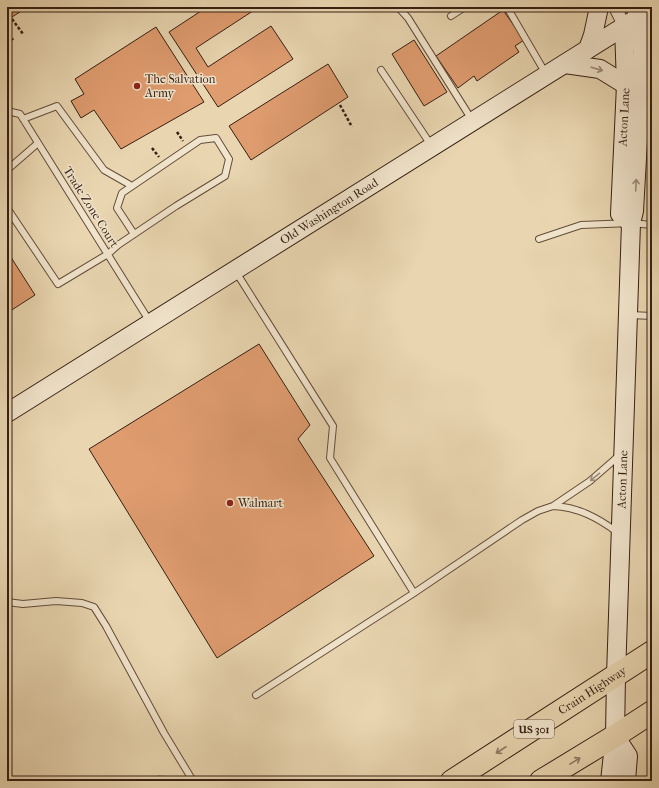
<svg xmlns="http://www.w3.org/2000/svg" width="659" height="788" viewBox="0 0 659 788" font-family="'IM FELL French Canon',serif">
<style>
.water{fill:#99baa7;stroke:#717c6c}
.building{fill:#df9c6f;stroke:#351f13}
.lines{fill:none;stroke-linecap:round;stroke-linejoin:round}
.lane-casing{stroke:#624d3a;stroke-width:8}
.street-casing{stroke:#624d3a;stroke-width:14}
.secondary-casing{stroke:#351f13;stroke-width:20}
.highway-casing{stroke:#351f13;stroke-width:24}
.path{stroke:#351f13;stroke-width:2.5;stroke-dasharray:3 2;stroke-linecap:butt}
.lane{stroke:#f1e4cc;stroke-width:6}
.street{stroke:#f1e4cc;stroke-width:12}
.secondary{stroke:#f1e4cc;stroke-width:18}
.highway{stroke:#e9d6b1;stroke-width:22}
.oneway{stroke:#9c8b79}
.oneway2{stroke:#8f7a62}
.poi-dot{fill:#8f2418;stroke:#f1e4cc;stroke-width:1.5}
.labels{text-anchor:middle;stroke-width:3;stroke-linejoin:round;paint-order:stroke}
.shield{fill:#f1e4cc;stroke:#6d5a4a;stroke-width:1}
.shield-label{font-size:11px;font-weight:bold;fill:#351f13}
.poi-label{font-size:12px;fill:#351f13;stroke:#f1e4cc;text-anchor:start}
.street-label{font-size:12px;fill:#351f13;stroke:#f1e4cc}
</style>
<rect width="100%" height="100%" fill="#e9d6b1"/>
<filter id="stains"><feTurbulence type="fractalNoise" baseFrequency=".005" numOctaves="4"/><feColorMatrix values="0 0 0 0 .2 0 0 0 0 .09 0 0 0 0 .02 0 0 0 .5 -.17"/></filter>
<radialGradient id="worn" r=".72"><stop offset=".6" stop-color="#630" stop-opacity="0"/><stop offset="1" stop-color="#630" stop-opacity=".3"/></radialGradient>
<path class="water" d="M159 776 172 777 173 781H135Z"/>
<path class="building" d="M7 7H28L7 20Z
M207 7H259L196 48 208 67 271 26 293 59 218 107 169 32Z
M503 10 524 40 515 46 519 52 477 81 474 76 458 88 436 56Z
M156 27 204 102 121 149 94 110 81 118 71 101 84 94 75 79Z
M414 40 447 92 424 106 392 54Z
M328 64 348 97 251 160 229 126Z
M7 251 35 295 7 313Z
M259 344 310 425 298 439 374 556 217 658 89 449Z"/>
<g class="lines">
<g class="lane-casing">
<path id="lane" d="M398 7 408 18 472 120
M507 7 546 74
M451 16 465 7
M381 70 431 145
M7 111 20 114 150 322
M23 119 57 106 104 170 132 186
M7 170 38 143
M7 208 58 284 108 254 118 245 176 206 225 176 229 159 216 138 200 140 122 193 117 208 134 234
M539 239 581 225 631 223 652 225
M236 272 333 426 330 458 414 593
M630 315 652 316
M553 506C578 507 598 518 617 532
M7 602 23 604 56 601 82 603 94 607 106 626 164 733 193 781
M256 695 414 593 522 520 538 511 553 506 590 481 613 461 619 455"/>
</g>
<g class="street-casing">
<path id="street" d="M615 7 620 17 624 27
M632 7 637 19"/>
</g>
<g class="secondary-casing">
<g id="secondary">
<path d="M624 27 626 85 620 214 631 223"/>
<path d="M588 49 593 35 599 7"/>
<path d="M565 64 600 69 626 85"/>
<path id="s1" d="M7 413 652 9"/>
<path d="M615 736 628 756 626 781"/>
<path id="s2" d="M610 781 615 736 616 676 631 223 634 211 643 53 637 19"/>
</g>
</g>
<g class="highway-casing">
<g id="highway">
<path id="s3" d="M452 781 652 652"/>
<path d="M541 781 615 736 652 712"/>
</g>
</g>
<path class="path" d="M12 19 23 34
M7 30 13 40
M340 105 352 127
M177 132 183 141
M152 148 159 157"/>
<use href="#lane" class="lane"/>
<use href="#street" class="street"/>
<use href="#secondary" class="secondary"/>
<use href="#highway" class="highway"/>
</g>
<defs><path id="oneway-shaft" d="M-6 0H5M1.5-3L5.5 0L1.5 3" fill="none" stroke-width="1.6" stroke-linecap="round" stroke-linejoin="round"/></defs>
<g class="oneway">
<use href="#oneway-shaft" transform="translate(597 69) rotate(16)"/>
<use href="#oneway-shaft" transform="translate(636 185) rotate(-87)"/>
<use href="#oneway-shaft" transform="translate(595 477) rotate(141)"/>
</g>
<g class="oneway2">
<use href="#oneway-shaft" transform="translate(501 750) rotate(147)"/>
<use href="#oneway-shaft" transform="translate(575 761) rotate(-31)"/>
</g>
<g class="poi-dot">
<circle cx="137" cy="86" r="4"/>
<circle cx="230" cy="503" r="4"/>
</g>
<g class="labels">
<rect class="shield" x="514" y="720" width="40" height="18" rx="3"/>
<g class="shield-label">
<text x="534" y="733">US 301</text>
</g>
<g class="poi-label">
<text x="145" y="83">The Salvation<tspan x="145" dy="14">Army</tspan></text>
<text x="238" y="507">Walmart</text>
</g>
<g class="street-label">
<text transform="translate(624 117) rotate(-87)" y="4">Acton Lane</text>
<text transform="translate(91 207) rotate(58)" y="4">Trade Zone Court</text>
<text dy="4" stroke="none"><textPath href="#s1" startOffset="380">Old Washington Road</textPath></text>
<text dy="4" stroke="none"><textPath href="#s2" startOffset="302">Acton Lane</textPath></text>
<text dy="4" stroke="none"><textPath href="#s3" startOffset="167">Crain Highway</textPath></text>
</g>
</g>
<rect width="659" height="788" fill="none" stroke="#e9d6b1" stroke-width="24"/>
<rect x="8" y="8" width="643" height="772" fill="none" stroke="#351f13" stroke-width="2"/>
<rect x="12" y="12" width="635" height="764" fill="none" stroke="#351f13"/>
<rect width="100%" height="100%" filter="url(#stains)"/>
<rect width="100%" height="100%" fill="url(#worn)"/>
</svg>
